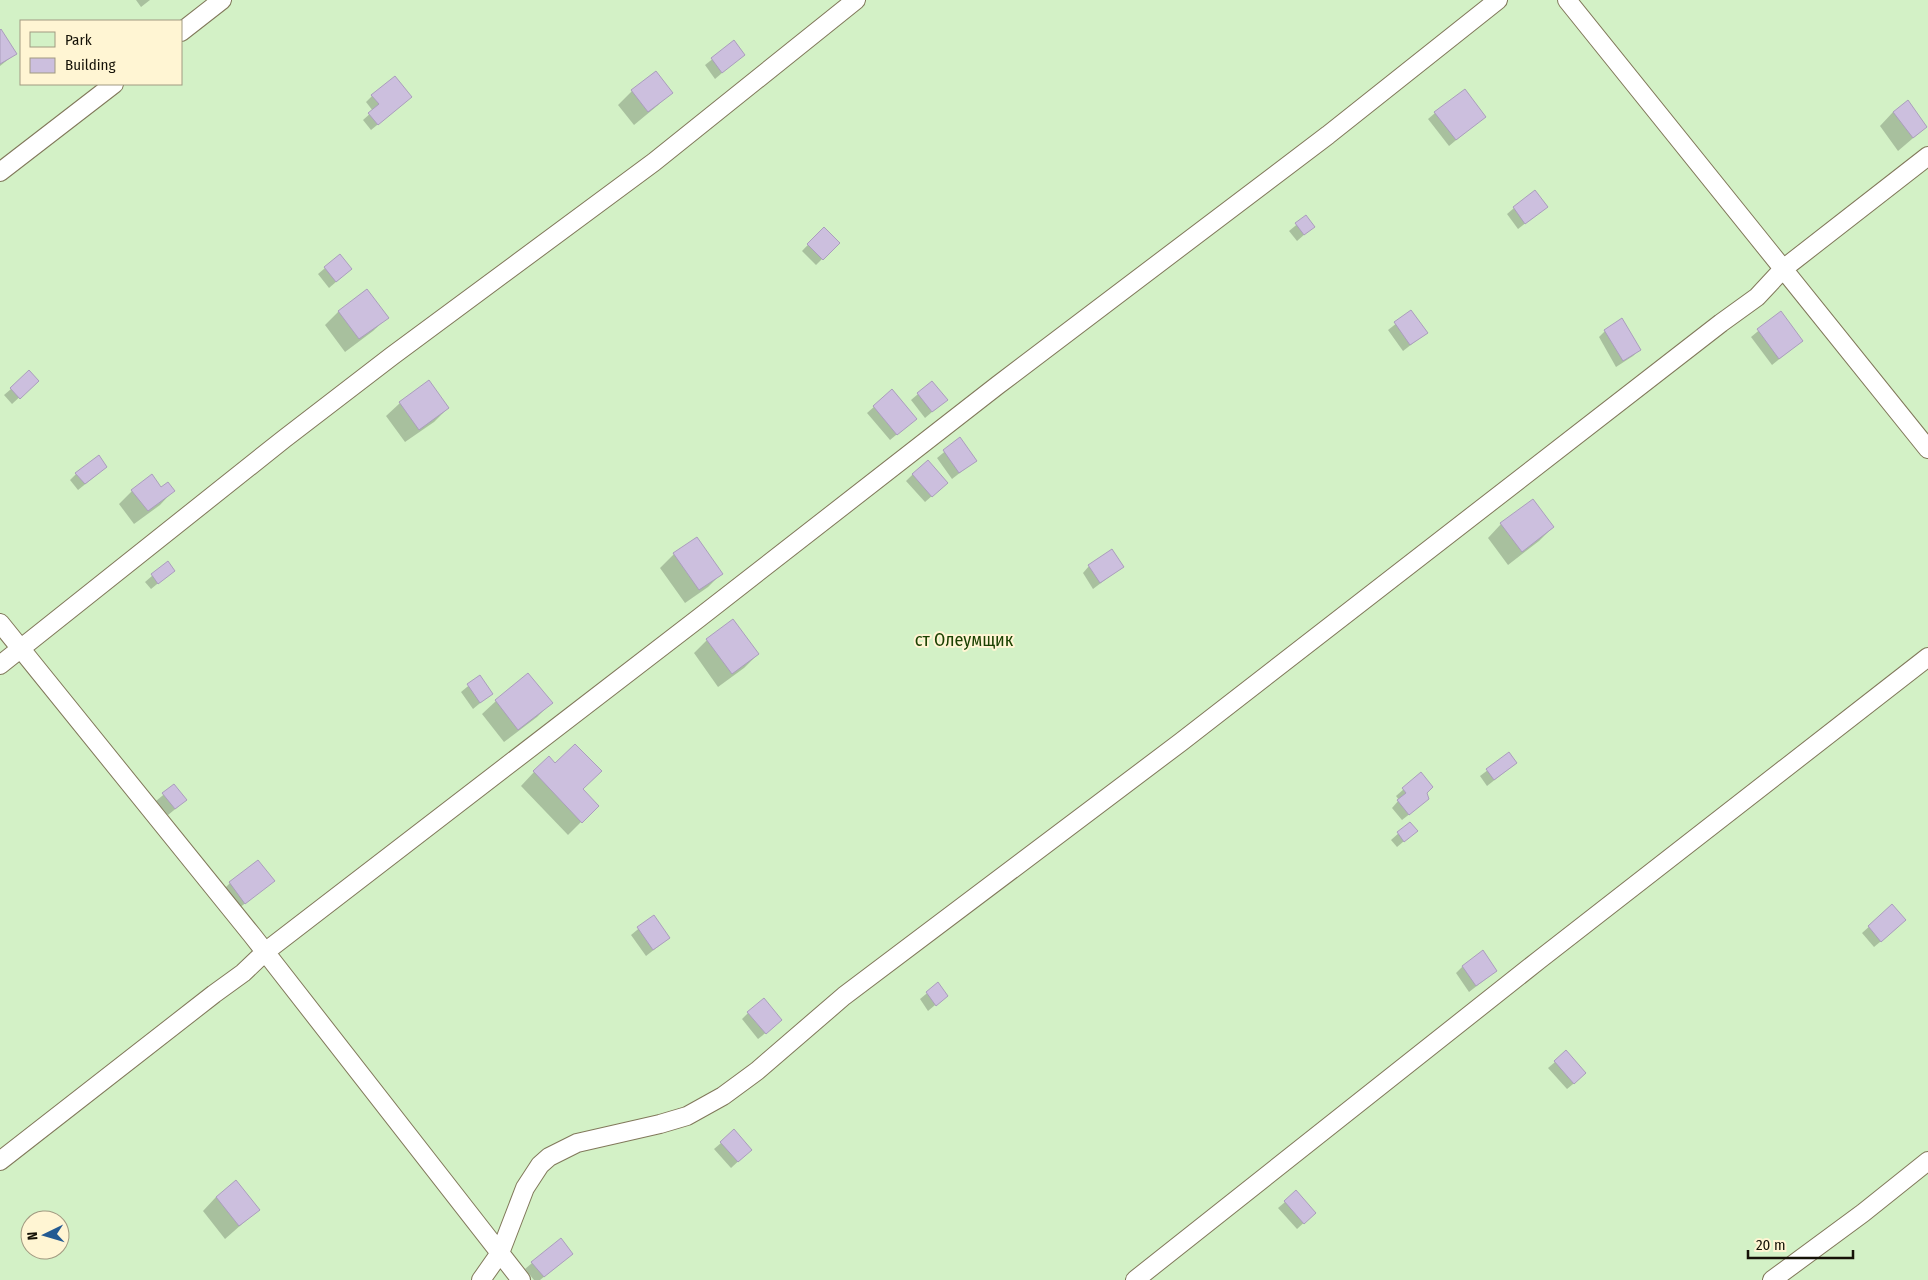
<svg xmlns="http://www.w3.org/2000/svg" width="1928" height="1280" viewBox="0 0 1928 1280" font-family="'Fira Sans Condensed',sans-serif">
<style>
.green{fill:#d3f1c6;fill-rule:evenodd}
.shadow{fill:#0003}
.building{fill:#ccbfde;stroke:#aa9ebc}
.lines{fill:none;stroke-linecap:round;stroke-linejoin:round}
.lane-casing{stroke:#81785a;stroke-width:20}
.lane{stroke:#fff;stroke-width:18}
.labels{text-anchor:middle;stroke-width:4;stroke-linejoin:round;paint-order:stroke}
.park-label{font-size:18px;fill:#1b4101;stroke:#fff5d3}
</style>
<rect width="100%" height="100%" fill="#fff5d3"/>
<path class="green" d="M0 0H1928V1280H0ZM21 21H181V84H21ZM30 1220H60V1250H30Z"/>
<path class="shadow" d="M136 0H150L141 7Z
M0 31 15 54 0 66Z
M734 42 743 55 715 79 705 65Z
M655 72 671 93 657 106 634 125 618 105 632 91Z
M372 96 404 103 371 130 363 120 373 111 366 102Z
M1893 112 1926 127 1898 151 1880 126Z
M1435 113 1484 117 1449 146 1428 119Z
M1546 207 1518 229 1507 214 1514 208Z
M1306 217 1313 227 1297 241 1289 231Z
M824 228 838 243 816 265 802 251Z
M325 268 344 275 329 288 318 274Z
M366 290 387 318 373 331 345 352 325 325 338 312Z
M1411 312 1426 333 1403 351 1388 330Z
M1780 313 1801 341 1772 365 1751 337Z
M1605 331 1640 349 1633 356 1616 367 1599 337Z
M37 381 12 404 4 395 11 389Z
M932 382 946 400 925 418 911 400Z
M892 391 908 425 890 440 867 413Z
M400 403 448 408 434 422 405 442 386 416Z
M960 439 975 461 952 479 937 458Z
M99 473 78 490 70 480 76 474Z
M913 474 940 489 925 502 906 481Z
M161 488 173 491 160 505 134 524 119 504 132 491Z
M1501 524 1553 527 1539 541 1508 565 1488 538Z
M697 538 721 574 708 587 685 603 660 568 674 554Z
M167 563 173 571 151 589 145 582Z
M1089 566 1122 567 1093 589 1083 573Z
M707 640 758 654 744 668 718 687 694 653Z
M479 677 491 694 473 709 461 692Z
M496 701 551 703 537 717 504 742 482 714Z
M1509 754 1516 763 1487 786 1480 776Z
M534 772 582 789 597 806 568 835 521 786Z
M1421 774 1426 793 1421 805 1402 820 1392 808 1399 800 1396 796Z
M174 786 179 806 168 815 156 801Z
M1410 823 1416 831 1397 847 1391 840Z
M273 881 238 909 223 890 230 883Z
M1892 906 1898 927 1874 947 1862 933Z
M654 916 669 938 646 956 631 935Z
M1463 966 1496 971 1469 992 1456 973Z
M938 984 941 1000 928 1011 920 999Z
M748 1013 774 1026 758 1039 742 1019Z
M1555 1062 1578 1080 1567 1089 1548 1068Z
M721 1143 744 1156 731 1168 714 1149Z
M216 1197 258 1210 225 1239 203 1211Z
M1285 1202 1308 1219 1297 1229 1278 1208Z
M565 1260 540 1280H534L525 1269 532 1263Z"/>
<path class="building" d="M1 29 17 54 0 64V30Z
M734 40 745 55 722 73 711 58Z
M656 71 673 93 648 112 631 90Z
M395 76 412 97 378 125 368 113 379 104 371 95Z
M1465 89 1486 117 1456 140 1434 112Z
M1908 100 1927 127 1913 138 1893 112Z
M1535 190 1548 207 1525 224 1513 207Z
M1306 215 1315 227 1304 235 1295 223Z
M824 227 840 243 823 260 807 244Z
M340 254 352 269 336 282 324 267Z
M367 289 389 318 359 339 338 311Z
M1411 310 1428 333 1410 345 1394 322Z
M1781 311 1803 341 1779 359 1757 329Z
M1622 318 1641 350 1623 361 1604 330Z
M29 370 39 381 20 399 10 388Z
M429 380 449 408 419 430 399 402Z
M932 381 948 400 932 412 917 393Z
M892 389 917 419 897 435 873 406Z
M960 437 977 461 959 473 943 450Z
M99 455 107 467 85 484 75 473Z
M928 460 948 483 932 497 912 474Z
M152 474 161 487 168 482 175 491 148 511 131 490Z
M1533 499 1554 527 1522 552 1500 523Z
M697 537 723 574 699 590 673 553Z
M1112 549 1124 567 1100 583 1088 565Z
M168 561 175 571 158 584 151 574Z
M733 619 759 654 732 674 706 639Z
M528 673 553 703 518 730 495 700Z
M480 675 493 694 480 703 467 684Z
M575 744 602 771 583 789 599 806 582 823 533 771 549 756 555 763Z
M1509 752 1517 763 1494 780 1486 769Z
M1421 772 1433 787 1427 793 1429 799 1409 815 1397 800 1406 793 1402 788Z
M174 784 187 800 175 809 162 793Z
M1410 822 1418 831 1404 842 1397 832Z
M258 860 275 881 245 904 229 882Z
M1892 904 1906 920 1881 942 1868 926Z
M654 915 670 938 653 950 637 927Z
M1483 950 1497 971 1476 986 1462 966Z
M938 982 948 996 936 1006 926 992Z
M764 998 782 1020 766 1034 747 1012Z
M1566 1050 1586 1073 1574 1084 1554 1061Z
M734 1129 752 1150 738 1162 720 1142Z
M236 1180 260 1210 239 1226 216 1197Z
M1296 1190 1316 1213 1304 1224 1284 1201Z
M561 1238 573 1254 544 1277 531 1262Z"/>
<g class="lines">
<g class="lane-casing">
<path id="lane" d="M1567 0 1928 449
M181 32 222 0
M0 172 114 84
M0 623 252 935 521 1280
M0 665 284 439 392 356 654 162 856 0
M0 1161 214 994 243 973 265 952 699 618 998 385 1328 135 1498 0
M481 1280 500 1253 525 1188 540 1165 549 1157 577 1143 660 1124 687 1116 723 1096 757 1071 844 996 1181 742 1721 323 1757 297 1783 269 1928 156
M1135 1280 1539 960 1928 657
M1772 1280 1863 1213 1928 1161"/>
</g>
<use href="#lane" class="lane"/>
</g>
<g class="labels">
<g class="park-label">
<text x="964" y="646">ст Олеумщик</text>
</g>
</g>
<rect x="20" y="20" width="162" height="65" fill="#fff5d3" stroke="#a19a81"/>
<rect x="30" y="32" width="25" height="15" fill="#d3f1c6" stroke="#a19a81"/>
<text x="65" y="45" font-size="15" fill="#151207">Park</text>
<rect x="30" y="58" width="25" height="15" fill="#ccbfde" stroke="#a19a81"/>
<text x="65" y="70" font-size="15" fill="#151207">Building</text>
<g transform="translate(45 1235) rotate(265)"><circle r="24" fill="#fff5d3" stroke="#a19a81"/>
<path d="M0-4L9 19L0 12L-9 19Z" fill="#235a92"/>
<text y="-8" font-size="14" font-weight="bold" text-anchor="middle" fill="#151207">N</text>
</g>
<path d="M1748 1250v8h105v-8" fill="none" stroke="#151207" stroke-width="2.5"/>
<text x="1756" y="1250" font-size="15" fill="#151207" stroke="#fff5d3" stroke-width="4" paint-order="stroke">20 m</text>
</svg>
